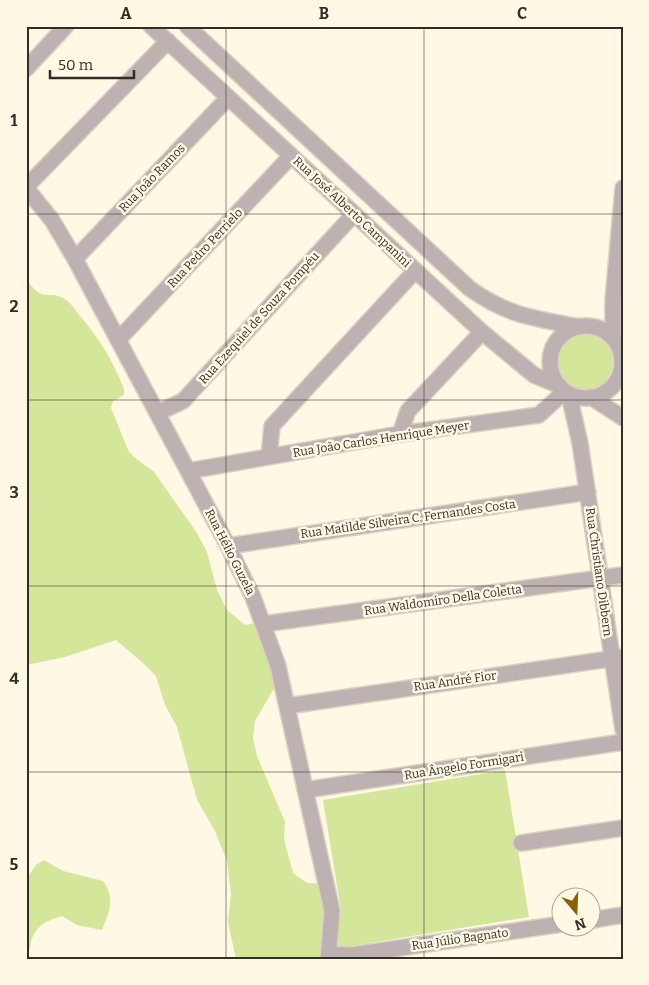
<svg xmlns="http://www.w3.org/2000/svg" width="649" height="985" viewBox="0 0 649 985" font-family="Bitter,serif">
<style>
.green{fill:#d4e699}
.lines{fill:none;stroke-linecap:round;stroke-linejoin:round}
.minor-casing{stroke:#d9d4c2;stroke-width:18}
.minor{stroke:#bdb1b1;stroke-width:15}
.grid{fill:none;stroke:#312e25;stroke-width:1;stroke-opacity:0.55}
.labels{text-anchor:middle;stroke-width:5;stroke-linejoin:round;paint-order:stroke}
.street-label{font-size:12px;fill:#312e25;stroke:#fef8e5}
.neatline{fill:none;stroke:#312e25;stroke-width:2}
.grid-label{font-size:16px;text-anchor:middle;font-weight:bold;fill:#312e25}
</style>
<rect width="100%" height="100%" fill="#fef8e5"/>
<path class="green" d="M26 279C46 306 46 288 65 299 71 303 76 311 80 316 101 341 112 359 124 389V395L113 401 111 408 128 450 134 457 154 472 197 533 207 552 217 590 227 610 245 625 259 622 276 685 255 721 253 738 257 756 285 822 284 839 293 873 307 883 324 884 338 930 341 910 323 800 505 770 529 917 339 948 332 959H236L228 922 231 894 227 861 215 831 197 800 177 727 165 705 156 676 144 664 116 640 65 657 26 665Z
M557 362a28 28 0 1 1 56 0a28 28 0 1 1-56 0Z
M44 860 63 871 103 881C115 897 110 911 102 930L77 925 62 916C51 919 38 924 33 936 30 943 31 950 26 956V879L36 865Z"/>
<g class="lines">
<g class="minor-casing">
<path id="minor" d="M151 26 482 332 534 375 560 386
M187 26 469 288C508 316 533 318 579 327
M26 69 66 26
M26 187 168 41
M26 188 52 220 75 259 228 546 253 597 278 666 332 911 328 959
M75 259 228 98
M550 362a36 36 0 1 1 72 0a36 36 0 1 1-72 0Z
M613 338V300L623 188
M118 340 291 156
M569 395 580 443 623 730
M591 397 623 418
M157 413 183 401 354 214
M400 434 408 411 482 332
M269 457 272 426 415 271
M188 471 400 434 539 415 565 391
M228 546 588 492
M263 624 623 575
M287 706 623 657
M305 790 623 742
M521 843 623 828
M592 920 623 915
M329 954 352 955 562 924"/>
</g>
<use href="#minor" class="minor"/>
</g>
<path class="grid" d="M226 26V959M424 26V959M26 214H623M26 400H623M26 586H623M26 772H623"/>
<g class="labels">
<g class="street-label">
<text transform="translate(152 178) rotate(-46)" y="4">Rua João Ramos</text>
<text transform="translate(352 212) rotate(43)" y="4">Rua José Alberto Campanini</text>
<text transform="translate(205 248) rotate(-47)" y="4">Rua Pedro Perrielo</text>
<text transform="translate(259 318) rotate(-48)" y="4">Rua Ezequiel de Souza Pompéu</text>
<text transform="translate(381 439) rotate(-9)" y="4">Rua João Carlos Henrique Meyer</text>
<text transform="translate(408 519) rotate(-8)" y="4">Rua Matilde Silveira C. Fernandes Costa</text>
<text transform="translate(230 552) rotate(63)" y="4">Rua Hélio Guzela</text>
<text transform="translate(599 572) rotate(82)" y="4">Rua Christiano Dibbern</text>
<text transform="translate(443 600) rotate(-8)" y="4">Rua Waldomiro Della Coletta</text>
<text transform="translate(455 681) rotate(-8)" y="4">Rua André Fior</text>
<text transform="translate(464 766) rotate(-9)" y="4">Rua Ângelo Formigari</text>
<text transform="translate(460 939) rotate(-8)" y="4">Rua Júlio Bagnato</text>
</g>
</g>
<rect width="649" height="985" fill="none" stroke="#fef8e5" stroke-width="55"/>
<g transform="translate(576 912) rotate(161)"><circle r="24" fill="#fef8e5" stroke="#aca798"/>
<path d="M0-4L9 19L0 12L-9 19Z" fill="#8b6202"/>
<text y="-8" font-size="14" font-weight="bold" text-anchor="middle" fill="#312e25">N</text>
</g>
<path d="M50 70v8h84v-8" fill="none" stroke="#312e25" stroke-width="2.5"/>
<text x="58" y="70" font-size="15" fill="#312e25" stroke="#fef8e5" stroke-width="4" paint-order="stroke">50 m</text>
<rect x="28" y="28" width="594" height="930" class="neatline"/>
<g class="grid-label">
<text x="126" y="19">A</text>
<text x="324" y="19">B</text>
<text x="522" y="19">C</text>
<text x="14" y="126">1</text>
<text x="14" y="312">2</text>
<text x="14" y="498">3</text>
<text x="14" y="684">4</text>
<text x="14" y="870">5</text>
</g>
</svg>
